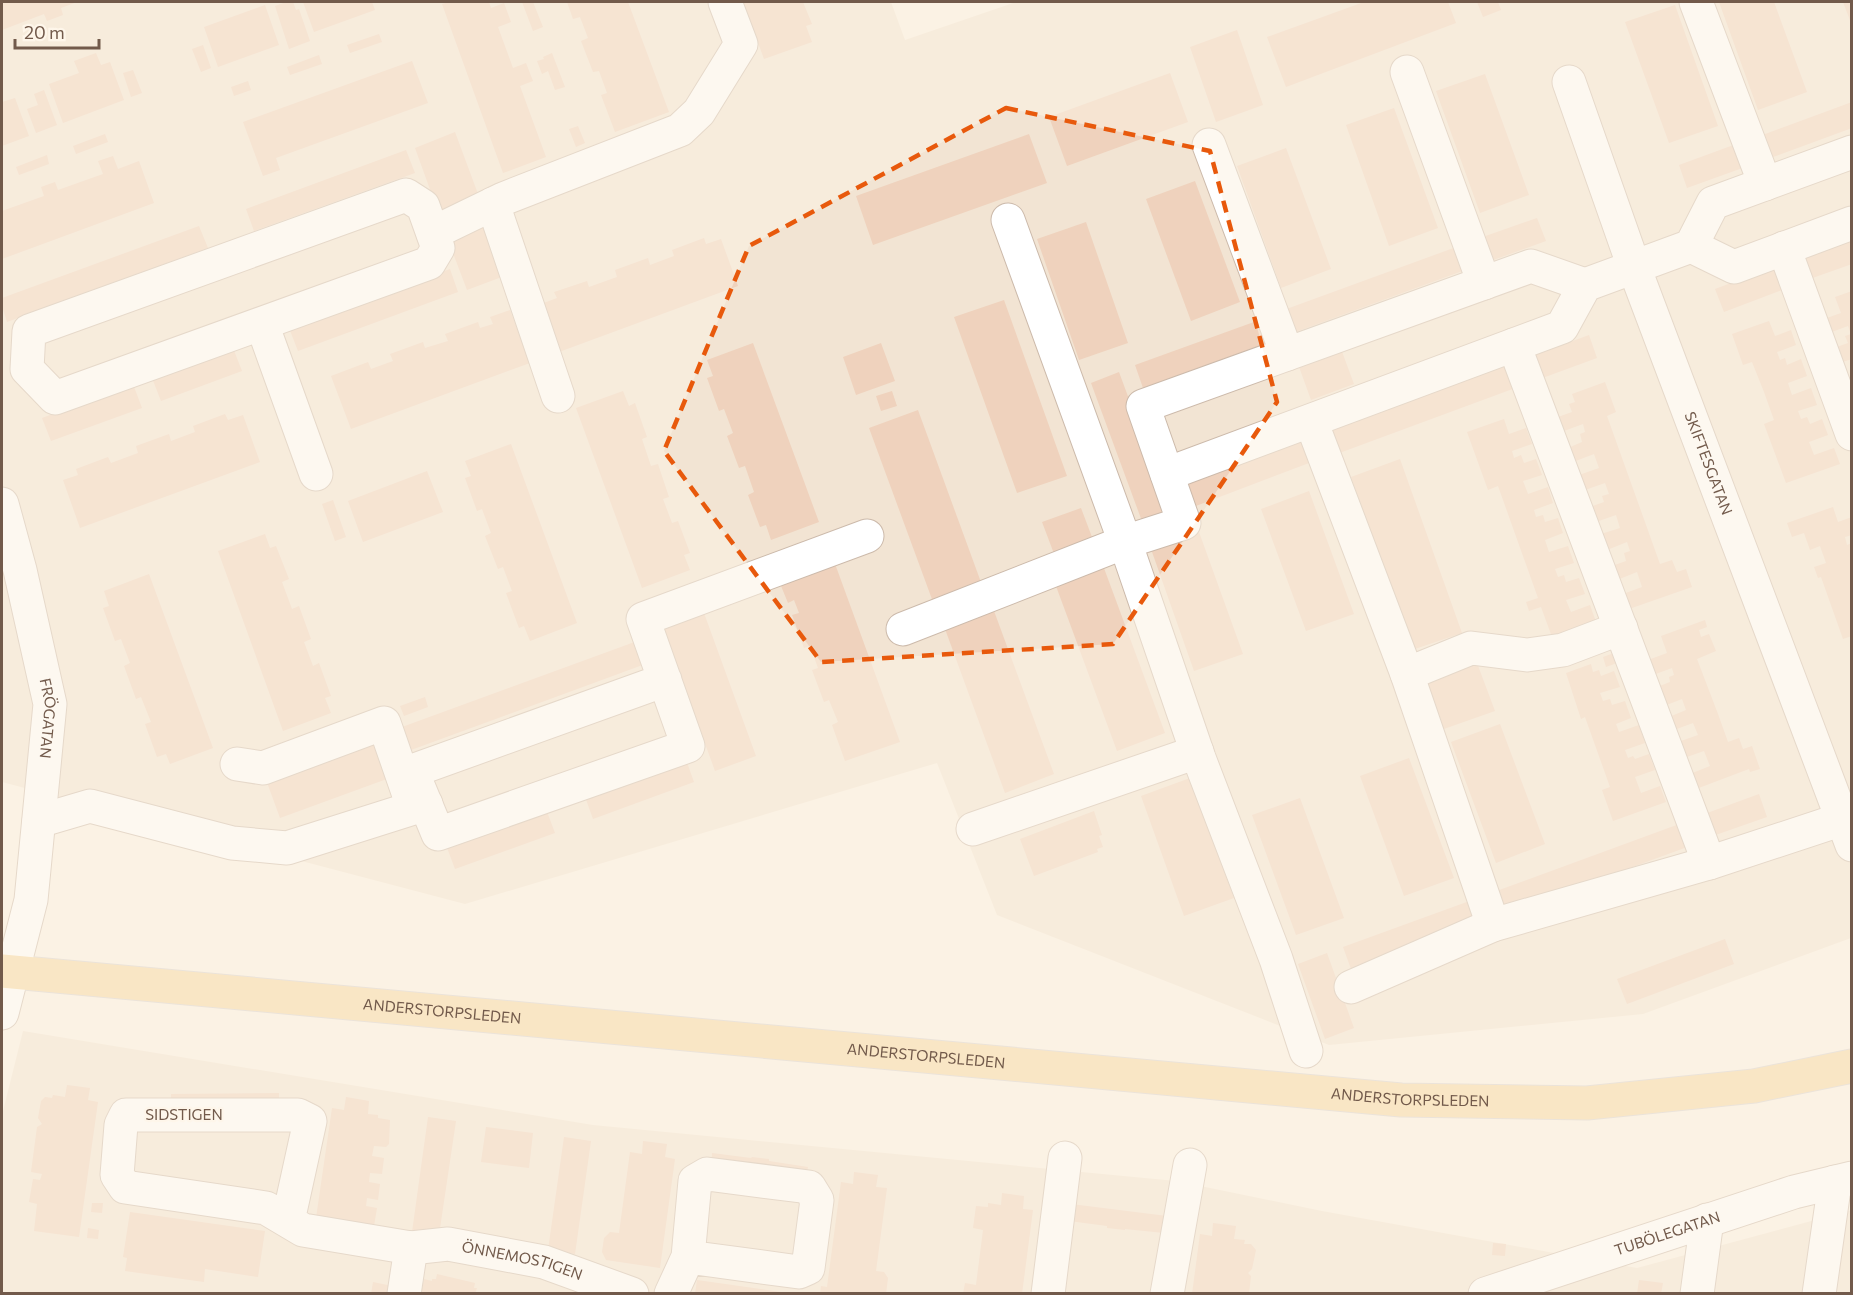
<svg xmlns="http://www.w3.org/2000/svg" width="1853" height="1295" viewBox="0 0 1853 1295" font-family="Commissioner,sans-serif">
<style>
.residential{fill:#f2e4d3}
.building{fill:#efd2bd}
.lines{fill:none;stroke-linecap:round;stroke-linejoin:round}
.minor-casing{stroke:#ccbaab;stroke-width:35}
.major-casing{stroke:#d8d1cd;stroke-width:35}
.minor{stroke:#fff;stroke-width:33}
.major{stroke:#f7d89f;stroke-width:33}
.marked{fill:none;stroke:#e8590c;stroke-width:4.5;stroke-dasharray:12 8;stroke-linejoin:round}
.labels{text-anchor:middle;stroke-width:4.5;stroke-linejoin:round;paint-order:stroke}
.street-label{font-size:15px;fill:#725a4b;stroke:#fef6ea}
</style>
<rect width="100%" height="100%" fill="#fbf2e4"/>
<path class="residential" d="M2 2H891L905 40 1016 2H1851V938L1643 1014 1329 1045 997 915 937 763 465 904 2 782Z
M23 1031 593 1125 1176 1181 1322 1211 1637 1268 1852 1210 1851 1294H2V1115Z"/>
<path class="building" d="M2 2H77L61 8 63 15 47 21 44 14 2 30Z
M286 2H293L296 10 299 9 310 41 289 49 275 6Z
M303 2H372L375 10 314 32Z
M449 2H489L491 8 504 3 511 22 498 27 513 68 526 63 533 81 520 86 546 157 503 173 442 4Z
M522 2H533L543 27 533 31Z
M567 2H628L669 112 615 132 601 95 607 93 599 71 593 72 581 41 588 38 580 17 573 19Z
M743 2H803L812 24 806 26 812 42 764 59Z
M1364 2H1448L1456 23 1286 87 1267 37Z
M1477 2H1498L1501 10 1483 17Z
M1719 2H1774L1807 92 1758 110Z
M1843 2H1852V23H1851Z
M265 5 279 45 218 67 204 27Z
M1675 5 1718 126 1669 143 1625 22Z
M1237 30 1263 105 1216 122 1190 47Z
M379 34 382 42 350 53 347 45Z
M203 45 211 68 201 72 192 49Z
M96 53 101 65 110 62 124 100 63 123 49 84 79 73 74 61Z
M552 53 565 87 555 90 548 71 542 74 537 61 544 59 543 57Z
M319 55 322 64 290 75 287 67Z
M412 61 428 103 276 158 280 170 263 176 243 122Z
M133 70 142 93 131 97 123 73Z
M1170 73 1188 122 1067 166 1049 117Z
M1485 74 1529 195 1480 213 1436 91Z
M248 81 251 90 234 96 231 87Z
M44 90 57 125 36 133 27 109 38 105 34 94Z
M15 98 29 136 2 146V102Z
M1852 102V128L1765 160 1757 137Z
M1394 108 1438 228 1389 246 1346 125Z
M578 126 585 143 576 147 569 129Z
M455 132 481 202 440 217 415 148Z
M105 134 108 142 76 154 73 146Z
M1029 134 1047 183 873 245 856 196Z
M1739 143 1748 166 1687 188 1679 165Z
M1286 148 1331 269 1281 288 1237 166Z
M406 150 415 173 254 231 246 209Z
M47 155 49 164 19 175 16 167Z
M113 156 118 169 139 161 154 203 2 259V211L44 196 41 187 55 182 58 190 103 174 98 161Z
M1195 181 1240 302 1191 321 1146 199Z
M486 216 507 275 467 290 445 232Z
M1537 218 1546 241 1485 263 1477 239Z
M1086 222 1128 343 1079 360 1037 239Z
M199 226 208 248 7 322 2 306V298Z
M704 238 706 244 721 239 738 286 559 352 541 304 557 298 554 292 587 281 589 287 617 277 615 270 648 258 650 265 674 256 672 250Z
M1852 239V264L1804 281 1796 259Z
M1459 246 1468 269 1290 334 1281 311Z
M1781 264 1790 287 1724 312 1715 289Z
M450 269 458 292 298 351 289 328Z
M1852 291V359L1839 363 1834 348 1848 343 1845 336 1851 334 1848 326 1829 333 1824 319 1841 313 1835 297Z
M1004 300 1067 476 1017 493 954 317Z
M510 310 530 363 351 429 331 376 368 362 371 369 393 361 390 354 423 342 425 348 448 341 445 334 478 322 480 328 493 324 490 317Z
M1265 318 1273 341 1143 388 1135 365Z
M1769 321 1775 336 1791 330 1796 345 1777 352 1780 360 1785 358 1787 365 1801 359 1807 376 1788 383 1792 395 1811 388 1817 405 1798 411 1801 419 1807 417 1810 424 1822 419 1828 435 1809 442 1814 455 1834 448 1840 464 1786 483 1764 424 1774 420 1764 392 1752 362 1743 365 1732 334Z
M1589 335 1597 358 1537 380 1529 357Z
M753 343 819 522 771 540 766 525 760 527 748 495 754 492 745 466 739 468 727 436 733 433 724 409 719 411 707 378 713 376 707 360Z
M881 343 895 381 856 395 843 357Z
M233 348 242 371 161 401 152 378Z
M1341 349 1354 384 1311 400 1298 364Z
M1509 364 1518 387 1334 455 1325 432Z
M1119 372 1171 513 1143 524 1091 383Z
M1605 382 1616 412 1607 416 1660 564 1672 560 1677 572 1686 569 1692 587 1629 609 1623 594 1642 587 1637 572 1617 580 1612 566 1626 561 1624 553 1630 551 1627 542 1607 550 1601 534 1620 528 1616 515 1596 522 1590 507 1604 502 1602 496 1609 494 1605 483 1585 490 1579 475 1599 468 1594 454 1573 462 1568 448 1582 442 1580 434 1585 432 1583 424 1564 431 1558 417 1572 412 1569 404 1575 402 1572 394Z
M133 384 142 408 51 441 42 418Z
M623 391 629 406 635 403 647 437 642 439 651 466 658 464 669 497 663 499 672 523 678 521 690 553 684 555 690 570 642 588 576 408Z
M892 391 897 406 881 411 876 396Z
M918 410 982 585 933 602 869 428Z
M225 414 228 420 243 415 260 462 80 528 63 480 78 475 76 469 108 457 111 463 138 453 136 446 169 434 171 441 195 432 193 426Z
M1504 419 1509 434 1526 428 1532 444 1512 451 1514 458 1521 455 1524 463 1536 459 1542 475 1523 481 1528 494 1548 487 1553 503 1534 510 1536 517 1543 515 1545 522 1558 518 1563 533 1545 540 1549 552 1568 546 1574 563 1555 569 1558 577 1564 575 1566 582 1579 578 1585 594 1566 600 1571 612 1590 605 1596 622 1552 637 1541 607 1529 611 1526 602 1538 598 1498 486 1488 490 1467 432Z
M1309 438 1317 460 1188 509 1180 486Z
M511 444 577 623 530 641 524 626 519 628 506 593 512 591 503 567 498 569 485 536 491 533 482 509 477 511 465 478 471 476 465 461Z
M1400 459 1462 633 1412 650 1351 477Z
M427 471 443 512 363 542 348 501Z
M1309 491 1354 614 1306 631 1261 509Z
M333 500 346 537 335 541 322 504Z
M1833 507 1838 522 1852 517V535L1845 537 1847 545 1852 543V636L1843 639 1821 577 1818 578 1814 567 1826 563 1820 546 1810 550 1804 533 1792 537 1787 523Z
M1081 508 1095 545 1056 559 1042 522Z
M1199 532 1243 654 1194 671 1151 549Z
M265 534 270 548 276 546 289 579 282 582 292 609 299 606 311 639 304 642 313 666 319 663 331 696 325 698 331 713 283 731 218 551Z
M1101 560 1165 733 1117 751 1053 578Z
M834 561 900 742 845 761 832 725 838 722 829 700 824 702 812 670 818 668 810 646 804 648 792 615 799 613 794 600 788 603 779 581Z
M149 574 213 748 170 764 166 754 157 757 145 724 151 722 141 697 136 699 124 666 130 663 121 639 115 641 103 608 109 606 104 591Z
M990 600 1054 774 1005 793 941 618Z
M704 613 756 756 715 771 663 628Z
M1705 620 1707 627 1699 630 1701 637 1709 634 1716 651 1697 659 1718 714 1728 742 1739 738 1743 749 1752 746 1760 769 1750 772 1749 769 1696 789 1690 774 1710 766 1704 751 1684 758 1678 742 1698 735 1693 723 1674 730 1669 717 1686 710 1682 699 1664 706 1657 687 1670 682 1669 677 1674 675 1672 668 1653 675 1648 660 1667 653 1661 636Z
M640 640 648 663 411 750 402 727Z
M1614 653 1617 663 1606 667 1603 657Z
M1477 663 1495 711 1441 730 1423 683Z
M1591 664 1593 672 1599 670 1601 676 1614 671 1620 687 1600 693 1603 701 1610 699 1612 705 1625 701 1631 718 1616 724 1619 732 1639 725 1645 743 1625 750 1628 758 1633 756 1635 759 1649 754 1655 770 1635 777 1641 793 1660 786 1666 802 1613 821 1602 790 1610 787 1585 717 1581 719 1566 673Z
M425 697 428 707 404 716 400 706Z
M1500 724 1545 844 1496 863 1451 742Z
M380 735 395 776 280 818 265 777Z
M685 757 694 782 593 819 584 794Z
M1409 758 1454 878 1404 896 1360 776Z
M1190 778 1234 898 1184 916 1141 796Z
M1759 794 1767 817 1707 838 1699 816Z
M1300 798 1344 918 1296 935 1252 815Z
M546 809 555 833 455 869 446 845Z
M1094 811 1102 835 1099 836 1103 847 1097 849 1098 852 1034 876 1020 839Z
M1682 823 1690 846 1499 916 1491 893Z
M1475 899 1484 922 1351 969 1343 947Z
M1725 939 1734 964 1627 1004 1617 979Z
M1327 953 1354 1028 1325 1039 1298 964Z
M67 1085 90 1088 88 1100 98 1102 79 1237 34 1231 37 1204 29 1202 33 1179 40 1180 42 1174 31 1172 37 1127 42 1124 38 1118 41 1101 45 1097 52 1098 53 1095 65 1097Z
M279 1093V1110L171 1111V1094Z
M346 1097 369 1101 368 1114 378 1115V1118L390 1120 389 1144 386 1147 374 1146 372 1156 384 1158 382 1174 370 1173 369 1182 380 1184 378 1200 367 1198 366 1206 377 1208 374 1226 316 1218 332 1108 344 1110Z
M428 1117 456 1121 439 1235 412 1232Z
M486 1127 533 1133 529 1168 481 1162Z
M564 1137 591 1141 575 1254 548 1250Z
M643 1141 667 1144 665 1157 675 1159 660 1268 606 1260 602 1252 604 1238 610 1232 619 1233 630 1152 642 1154Z
M712 1153 751 1158 752 1157 769 1159V1161L808 1167 805 1183 711 1170Z
M854 1172 878 1175 876 1187 887 1188 876 1271 884 1272 888 1278 886 1294H820L821 1286 827 1287 841 1182 853 1184Z
M1002 1193 1024 1196 1023 1209 1033 1210 1022 1294H963L965 1283 976 1285 983 1230 973 1228 976 1206 988 1207V1203L1001 1205Z
M92 1203H103L102 1213 91 1212Z
M1071 1204 1167 1216 1164 1233 1125 1229V1230L1107 1228V1226L1069 1221Z
M130 1212 265 1231 258 1277 205 1269 204 1282 125 1271 127 1258 123 1257Z
M1213 1223 1236 1226 1234 1239 1245 1240 1244 1244H1251L1256 1250 1252 1269 1248 1273 1251 1276 1249 1294H1192L1200 1234 1212 1236Z
M88 1228 99 1230 98 1239 87 1238Z
M1493 1243 1506 1244 1505 1256 1492 1255Z
M437 1274 475 1283 474 1288H477L475 1294H421L424 1279 432 1281V1279H436Z
M697 1280 781 1292V1294H695Z
M1639 1280 1663 1283 1661 1294H1637Z
M373 1282 397 1287 396 1294H371Z"/>
<g class="lines">
<g class="minor-casing">
<g id="minor">
<path d="M1696 2 1765 184"/>
<path d="M1407 72 1484 283"/>
<path id="s1" d="M1569 82 1634 267 1852 845"/>
<path d="M1209 145 1287 354"/>
<path d="M406 195 423 206 438 248 429 263 55 398 27 369 29 331Z"/>
<path d="M493 204 558 396"/>
<path d="M1008 220 1125 542 1199 758 1276 959 1306 1051"/>
<path d="M433 233 503 199 680 130 699 112 741 44 725 2"/>
<path d="M1691 246 1734 267 1852 223"/>
<path d="M1784 248 1852 434"/>
<path d="M262 324 316 474"/>
<path d="M1514 345 1709 863"/>
<path d="M1311 421 1407 674 1471 648 1527 655 1563 650 1621 628"/>
<path d="M1167 474 1562 327 1585 285 1691 246 1713 203 1852 152"/>
<path id="s2" d="M2 504 20 570 50 704 31 900 2 1013"/>
<path d="M903 629 1125 542 1184 523 1143 406 1531 266 1585 285"/>
<path d="M1407 674 1493 925"/>
<path d="M665 680 412 771 438 834 688 746 643 619 867 536"/>
<path d="M237 764 263 768 384 723 410 798"/>
<path d="M39 821 90 806 232 843 287 848 426 804"/>
<path d="M973 829 1197 752"/>
<path d="M1351 987 1493 925 1709 863 1852 816"/>
<path id="s3" d="M288 1221 310 1121 298 1115H126L121 1125 117 1175 125 1187 266 1208 303 1230 411 1248 448 1244 544 1262 632 1294"/>
<path d="M404 1294 411 1248"/>
<path d="M671 1294 688 1257 695 1181 707 1174 809 1187 817 1200 808 1268 799 1272 688 1257"/>
<path d="M1048 1294 1065 1158"/>
<path d="M1167 1294 1190 1165"/>
<path id="s4" d="M1485 1294 1794 1192 1852 1178"/>
<path d="M1697 1294 1707 1220"/>
<path d="M1819 1294 1835 1182"/>
</g>
</g>
<g class="major-casing">
<g id="major">
<path id="s5" d="M2 971 1401 1100 1587 1103 1754 1086 1852 1066"/>
</g>
</g>
<use href="#minor" class="minor"/>
<use href="#major" class="major"/>
</g>
<path d="M0 0H1853V1295H0ZM1006 108 1210 151 1277 402 1113 644 821 662 664 451 749 246Z" fill="#fbf2e4" fill-opacity=".55" fill-rule="evenodd"/>
<path class="marked" d="M1006 108 1210 151 1277 402 1113 644 821 662 664 451 749 246Z"/>
<g class="labels">
<g class="street-label">
<text dy="5" stroke="none"><textPath href="#s1" startOffset="406">SKIFTESGATAN</textPath></text>
<text dy="5" stroke="none"><textPath href="#s2" startOffset="220">FRÖGATAN</textPath></text>
<text dy="5" stroke="none"><textPath href="#s5" startOffset="442">ANDERSTORPSLEDEN</textPath></text>
<text dy="5" stroke="none"><textPath href="#s5" startOffset="928">ANDERSTORPSLEDEN</textPath></text>
<text dy="5" stroke="none"><textPath href="#s5" startOffset="1414">ANDERSTORPSLEDEN</textPath></text>
<text x="184" y="1120">SIDSTIGEN</text>
<text dy="5" stroke="none"><textPath href="#s4" startOffset="192">TUBÖLEGATAN</textPath></text>
<text dy="5" stroke="none"><textPath href="#s3" startOffset="772">ÖNNEMOSTIGEN</textPath></text>
</g>
</g>
<rect width="1853" height="1295" fill="none" stroke="#725a4b" stroke-width="6"/>
<path d="M15 39v9h84v-9" fill="none" stroke="#725a4b" stroke-width="3"/>
<text x="24" y="39" font-size="18" fill="#725a4b" stroke="#fef6ea" stroke-width="4.5" paint-order="stroke">20 m</text>
</svg>
